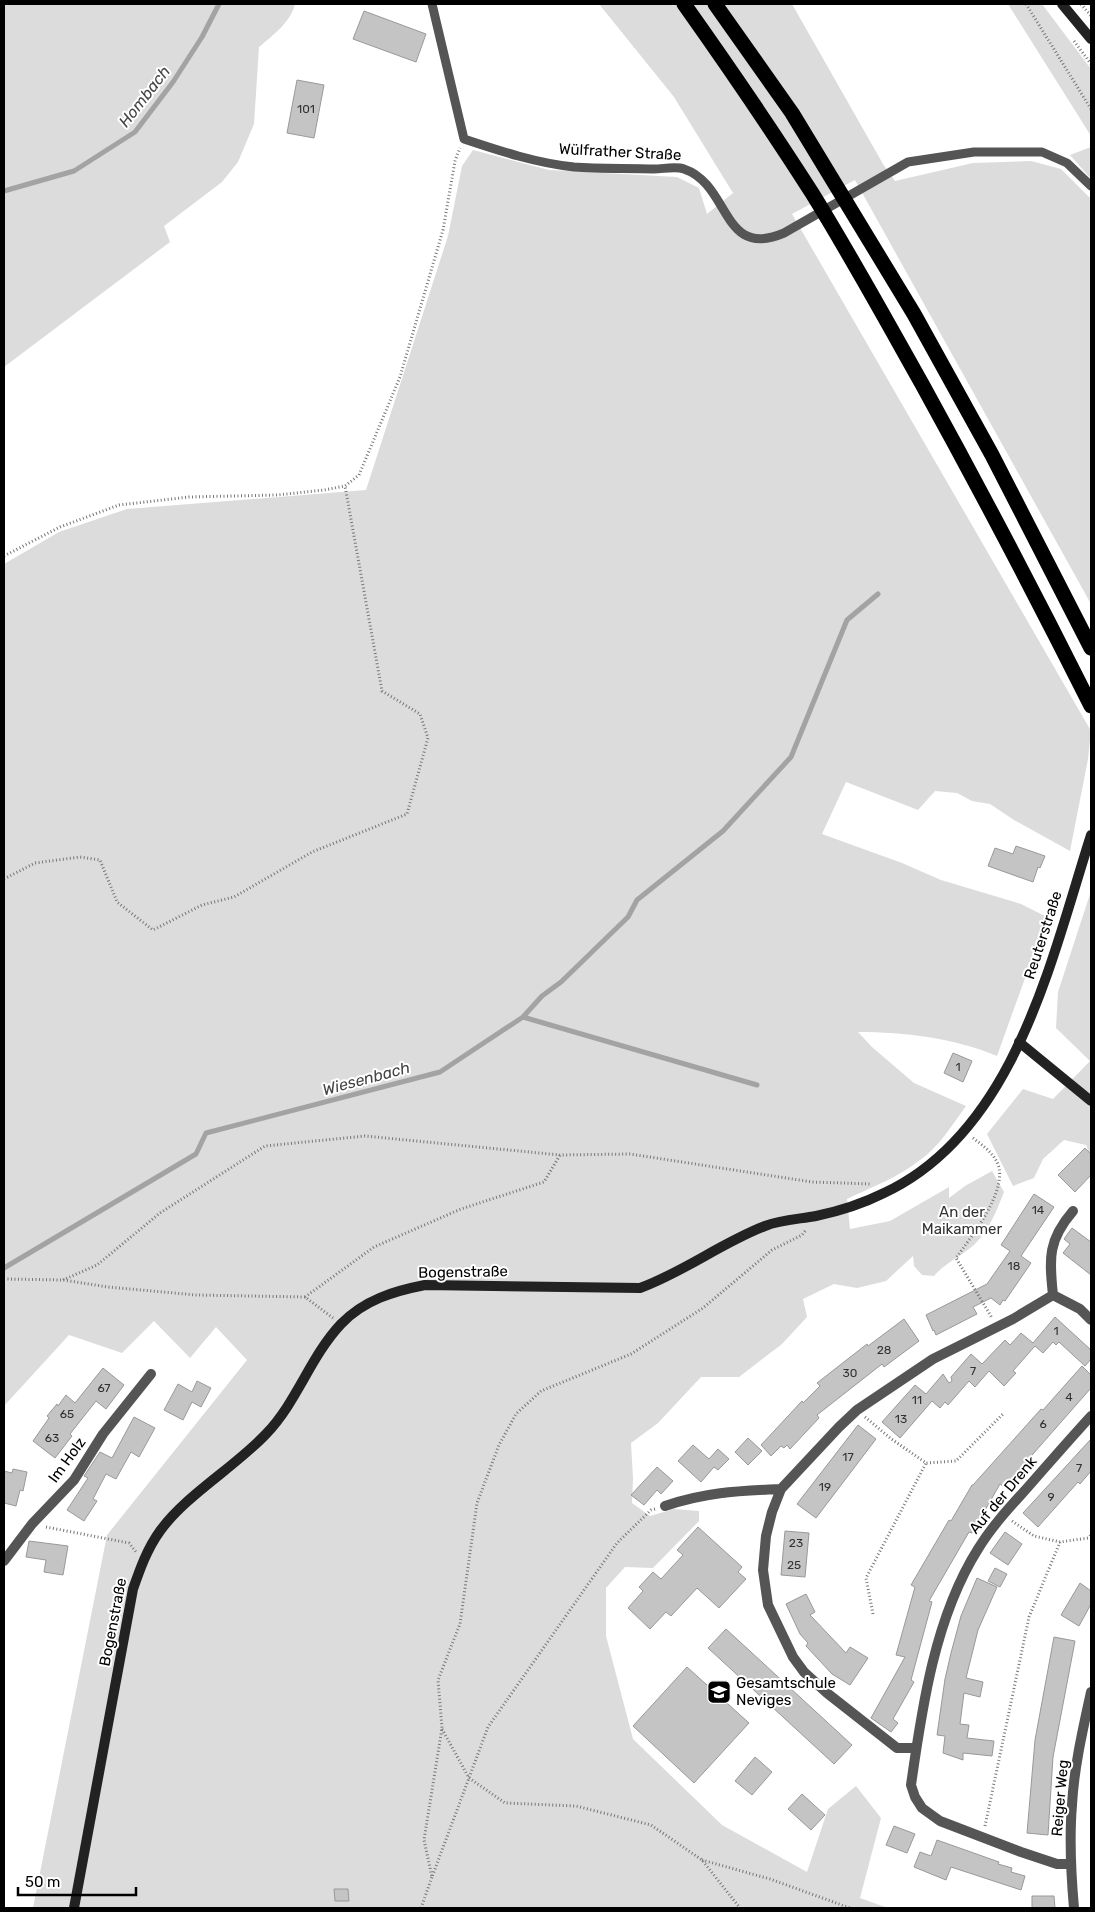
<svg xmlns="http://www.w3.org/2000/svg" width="1095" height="1912" viewBox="0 0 1095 1912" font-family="Rubik,sans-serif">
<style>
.green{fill:#dcdcdc}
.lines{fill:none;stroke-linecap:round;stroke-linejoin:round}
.stream{stroke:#a3a3a3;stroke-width:5}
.building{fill:#c4c4c4;stroke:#999}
.path{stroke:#777;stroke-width:3;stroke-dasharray:1 2.5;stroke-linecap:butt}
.service{stroke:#555;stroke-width:9}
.minor{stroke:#555;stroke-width:10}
.secondary{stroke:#222;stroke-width:10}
.motorway{stroke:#000;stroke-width:15}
.labels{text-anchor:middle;stroke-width:4;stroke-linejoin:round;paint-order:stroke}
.number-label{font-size:12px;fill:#313131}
.street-label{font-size:15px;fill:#000;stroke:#fff}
.park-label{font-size:15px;fill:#333;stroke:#fff}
.poi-label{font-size:15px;fill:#000;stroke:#fff;text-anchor:start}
.water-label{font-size:16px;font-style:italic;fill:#444;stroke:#fff}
</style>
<rect width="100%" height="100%" fill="#fff"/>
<path class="green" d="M4 4H295C291 22 272 36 259 47L254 124 238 162 222 182 164 226 170 242 4 367Z
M599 4H792L883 164 895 181 973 163 1031 161 1061 169 1091 199V604L855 180 792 214 1091 731 1088 759 1070 851 1014 820 990 804 972 801 957 793 935 791 918 810 846 782 822 834 902 863 941 880 1021 904 1047 917 997 1056C954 1038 905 1032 858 1032L872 1047 914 1083 966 1106C953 1124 938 1148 920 1160 899 1177 872 1187 847 1199L850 1229 890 1221 949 1187V1198L965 1186 992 1171 1004 1192C997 1210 989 1230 975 1244 962 1256 946 1262 934 1276L922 1275 914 1266 913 1256 886 1281 857 1288 834 1284 803 1299 807 1317 782 1344 739 1377H701L658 1423 631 1443 633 1478 632 1503 650 1516 674 1509 699 1511V1521L653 1568 625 1567 606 1588V1636L633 1739 722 1825 807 1872 828 1809 856 1786 881 1818 860 1898 888 1908H33L107 1535 247 1360 216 1327 190 1358 154 1321 122 1353 69 1335 4 1406V564L59 532 127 509 366 490 448 236 462 166 473 150 549 170 677 177 699 188 707 214 733 193 674 97Z
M1008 4H1042L1091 69V136Z
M1091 147V179L1070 155Z
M1091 891V1157L1086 1145 1064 1140 1043 1159 1034 1178 1013 1186 987 1134 1023 1089 1053 1099 1090 1061 1056 1028 1058 992Z"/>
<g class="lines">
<path class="stream" d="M4 191 74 171 135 132 173 82 202 37 219 4
M523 1017 542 996 561 982 628 917 637 900 723 831 791 757 847 620 878 594
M4 1268 196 1154 206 1133 440 1072 523 1017 757 1085"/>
</g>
<path class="building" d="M364 11 426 34 416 62 353 39Z
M297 80 324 85 314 138 287 133Z
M1016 846 1045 856 1040 868 1038 867 1033 882 988 866 995 848 1013 854Z
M953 1053 972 1061 963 1082 944 1073Z
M1085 1148 1091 1154V1175L1075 1192 1058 1175Z
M1034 1194 1054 1207 1021 1256 1031 1263 1005 1301 1003 1300 1000 1305 991 1298 973 1307 977 1314 936 1335 934 1330 933 1331 926 1315 987 1284 1010 1251 1001 1245Z
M1072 1228 1091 1242V1275L1063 1253 1070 1244 1064 1239Z
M1055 1317 1091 1350V1359L1085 1366 1059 1342 1056 1345 1053 1342 1043 1353 1035 1346 1013 1371 1016 1373 1004 1386 989 1371 975 1387 969 1381 948 1405 945 1402 940 1408 932 1401 900 1438 882 1422 915 1385 926 1394 943 1374 949 1383 952 1381 951 1377 971 1354 982 1364 1005 1340 1010 1345 1021 1333 1033 1343Z
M904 1319 919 1341 884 1367 882 1364 817 1415 819 1418 790 1449 787 1445 784 1448 781 1446 771 1456 761 1445 802 1401 803 1403 820 1386 817 1383 867 1344 868 1346Z
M1082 1366 1091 1375V1388L1004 1487 1000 1484 972 1533 969 1532 929 1601 932 1602 911 1680 914 1682 893 1719 898 1723 891 1732 871 1718 905 1657 896 1655 915 1587 911 1585 949 1520 951 1521 972 1485H973L1041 1409 1043 1410Z
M103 1368 124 1385 106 1409 96 1401 70 1434 72 1436 55 1458 33 1441 49 1418 47 1416 57 1404 58 1406 66 1395 75 1403Z
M197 1381 211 1388 201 1407 192 1402 183 1420 164 1410 178 1384 192 1392Z
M134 1417 155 1428 139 1457 131 1452 116 1479 106 1474 93 1499 97 1501 84 1521 67 1510 88 1478 84 1476 100 1452 112 1458Z
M858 1425 876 1439 816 1518 797 1504Z
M748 1438 762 1451 748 1465 735 1452Z
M1091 1439V1471L1080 1484 1078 1482 1038 1527 1023 1513Z
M693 1445 709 1459 718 1449 729 1459 718 1470 714 1467 701 1482 678 1461Z
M657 1467 673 1481 661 1494 657 1490 644 1505 631 1495Z
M13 1469 27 1472 23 1491 20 1490 16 1506 4 1503V1471L12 1473Z
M698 1527 742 1567 738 1572 746 1579 719 1608 697 1588 671 1616 666 1612 650 1629 628 1608 643 1591 639 1587 653 1572 661 1579 683 1555 677 1550Z
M785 1531 809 1533 805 1577 781 1575Z
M1005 1532 1022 1544 1008 1565 990 1553Z
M29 1541 68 1546 63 1575 44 1572 46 1560 26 1557Z
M995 1568 1007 1574 1000 1587 988 1581Z
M977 1578 997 1587 978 1630 966 1678 983 1682 980 1697 964 1693 960 1724 969 1725 967 1738 994 1741 992 1756 963 1753V1760L943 1753 945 1736 937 1735 945 1679 951 1653 961 1616Z
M1080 1583 1091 1591V1604L1079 1626 1061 1615Z
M806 1594 815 1612 810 1615 846 1653 850 1647 868 1658 850 1685 832 1674 806 1646 808 1643 800 1634 786 1604Z
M726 1629 852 1745 834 1764 708 1648Z
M1054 1637 1075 1641 1053 1757 1048 1835 1027 1833 1035 1740Z
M687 1667 749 1723 694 1783 633 1726Z
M755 1757 772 1772 752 1795 735 1781Z
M802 1794 825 1815 811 1830 788 1809Z
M894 1826 915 1834 907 1853 886 1845Z
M937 1840 999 1862 998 1864 1012 1868 1011 1872 1025 1876 1021 1890 951 1867 946 1880 914 1867 920 1852 931 1856Z
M334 1889H348L349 1901H335Z
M1032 1896H1054L1055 1908H1032Z"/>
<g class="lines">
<path class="path" d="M1026 4 1091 109
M1081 4 1091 16
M1074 41 1091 64
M4 556 60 527 119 505 189 497 277 495 324 490 345 486 359 475 400 377 443 230 455 161 460 148
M4 879 35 863 80 857 100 860 117 902 153 930 202 905 234 897 312 852 407 814 428 738 420 714 382 691 345 486
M973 1138C982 1145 991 1151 997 1162 1010 1189 971 1237 956 1258L992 1318
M4 1279 63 1280 108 1287 196 1295 305 1297 333 1318
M63 1280 97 1265 160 1213 265 1146 365 1136 560 1155 630 1154 812 1182 872 1184
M305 1297 374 1247 461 1209 544 1182 560 1155
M865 1417 890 1438 926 1463 956 1461 1004 1413
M655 1509 651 1510 617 1543 488 1727 432 1877 424 1840 442 1728 438 1680 460 1624 477 1503 499 1445 516 1414 541 1391 631 1354 703 1308 772 1250 802 1235 806 1230
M1012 1521 1034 1536 1060 1542 1088 1538 1091 1535
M46 1527 129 1543 136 1552
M873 1614 866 1578 926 1463
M442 1729 469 1778 505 1803 576 1806 651 1825 702 1860 740 1908
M985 1826 1029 1617 1060 1542
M702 1860 770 1879 850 1908
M421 1908 432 1877"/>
<path class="service" d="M432 4 464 139C500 151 536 163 574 167 600 169 627 168 654 169 663 169 676 166 684 169 731 185 721 260 784 233L908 162 974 152H1042L1067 163 1091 186"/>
<path class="minor" d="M1053 1295C1049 1258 1048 1240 1073 1211
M1053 1295 1080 1309 1091 1320
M665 1506C706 1492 738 1491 781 1489
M4 1561 32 1524 74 1480 103 1434 151 1374
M916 1748H897L827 1693 804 1672 793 1657 768 1605 763 1570 766 1536 772 1512 781 1489 839 1427 857 1410 933 1359 1013 1319 1053 1295
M1071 1864H1057L1021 1852 940 1821 922 1808 915 1797 911 1785C922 1707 935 1617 978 1549 992 1526 1010 1507 1028 1487 1049 1463 1070 1439 1091 1416
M1074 1908C1071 1874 1069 1840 1072 1805 1074 1767 1083 1729 1091 1692"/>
<path class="secondary" d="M1062 4 1091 39
M1019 1042 1091 1101
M74 1908 133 1589C140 1569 147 1549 160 1531 186 1495 235 1467 266 1434 297 1402 310 1357 341 1324 364 1300 394 1291 425 1285L640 1288C684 1272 721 1243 765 1226 780 1220 800 1219 816 1216 840 1211 862 1204 884 1193 1015 1132 1051 960 1091 835"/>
<path class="motorway" d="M684 4C728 66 771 129 812 193 851 256 886 320 922 384 981 491 1037 598 1091 706
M715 4 792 113 914 314 992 455 1091 648"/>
</g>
<defs>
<g id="school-square" transform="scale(1.25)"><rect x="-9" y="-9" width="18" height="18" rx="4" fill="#000" stroke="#fff"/><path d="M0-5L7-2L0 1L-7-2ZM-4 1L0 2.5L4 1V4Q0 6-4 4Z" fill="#fff"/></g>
</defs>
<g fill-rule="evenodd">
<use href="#school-square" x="719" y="1692"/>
</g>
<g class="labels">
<g class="number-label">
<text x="306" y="113">101</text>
<text x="958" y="1071">1</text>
<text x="1038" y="1214">14</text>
<text x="1014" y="1270">18</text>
<text x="1056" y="1335">1</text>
<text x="884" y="1354">28</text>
<text x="973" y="1375">7</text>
<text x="850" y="1377">30</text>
<text x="104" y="1392">67</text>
<text x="1069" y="1401">4</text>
<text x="917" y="1404">11</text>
<text x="67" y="1418">65</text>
<text x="901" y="1423">13</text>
<text x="1043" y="1428">6</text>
<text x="52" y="1442">63</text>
<text x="848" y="1461">17</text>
<text x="1079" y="1472">7</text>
<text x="825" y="1491">19</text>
<text x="1051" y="1501">9</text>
<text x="796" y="1547">23</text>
<text x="794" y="1569">25</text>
</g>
<g class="street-label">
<text transform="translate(620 152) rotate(3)" y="5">Wülfrather Straße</text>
<text transform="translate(1043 935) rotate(-72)" y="5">Reuterstraße</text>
<text transform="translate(463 1272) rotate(-1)" y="5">Bogenstraße</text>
<text transform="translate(67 1460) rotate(-54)" y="5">Im Holz</text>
<text transform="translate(1003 1495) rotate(-50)" y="5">Auf der Drenk</text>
<text transform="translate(113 1622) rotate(-79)" y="5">Bogenstraße</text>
<text transform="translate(1060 1798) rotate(-85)" y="5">Reiger Weg</text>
</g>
<g class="park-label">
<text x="962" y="1217">An der<tspan x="962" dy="17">Maikammer</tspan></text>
</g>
<g class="poi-label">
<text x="736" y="1688">Gesamtschule<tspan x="736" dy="17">Neviges</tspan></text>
</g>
<g class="water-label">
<text transform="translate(144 96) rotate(-52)" y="6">Hombach</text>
<text transform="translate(366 1078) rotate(-15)" y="6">Wiesenbach</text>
</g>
</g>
<rect width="1095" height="1912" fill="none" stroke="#000000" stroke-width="10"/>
<path d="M18 1887v8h118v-8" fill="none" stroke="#000000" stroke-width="2.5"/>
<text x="25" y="1887" font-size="15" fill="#000000" stroke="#ffffff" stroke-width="4" paint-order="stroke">50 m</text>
</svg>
